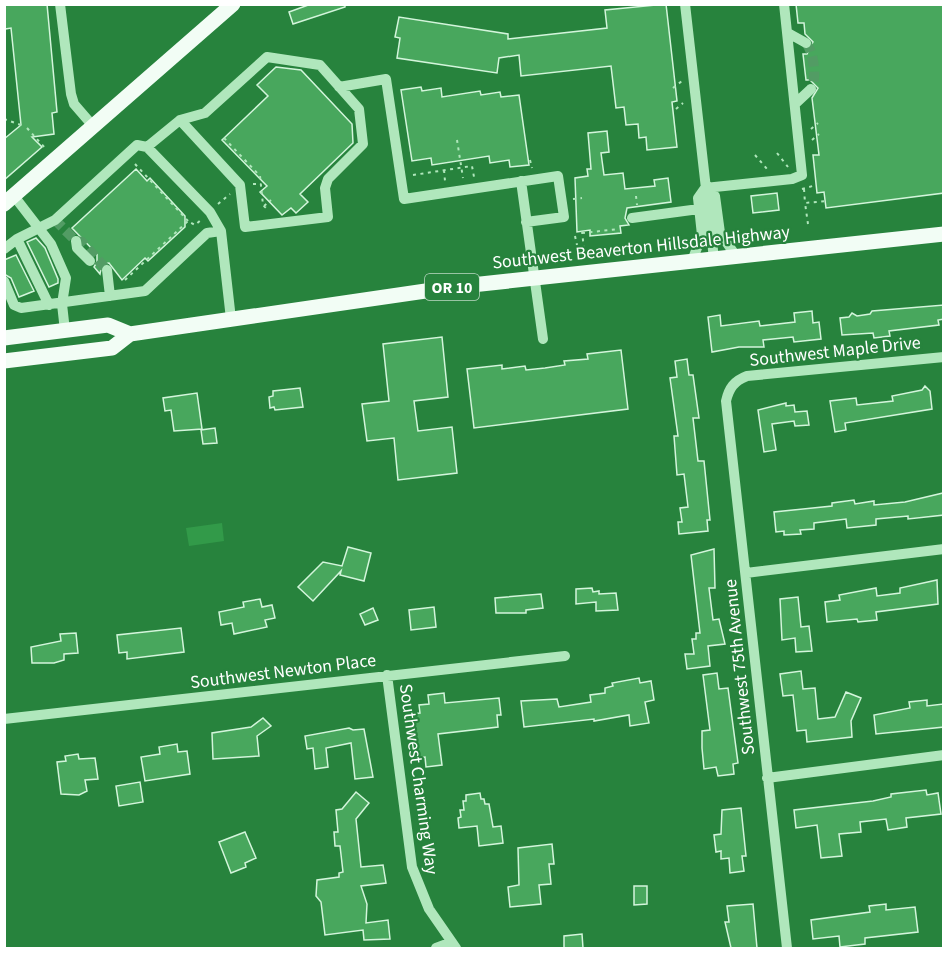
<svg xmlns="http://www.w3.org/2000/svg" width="948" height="953" viewBox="0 0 948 953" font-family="'Source Sans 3',sans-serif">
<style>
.green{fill:#329a49}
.building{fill:#48a75d;stroke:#d3f5db;stroke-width:1.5}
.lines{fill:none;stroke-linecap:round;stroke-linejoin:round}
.minor-tunnel{stroke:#529c64;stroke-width:10;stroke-dasharray:10 5;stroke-linecap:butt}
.path{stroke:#b0e7bc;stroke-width:2;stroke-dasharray:3 4.5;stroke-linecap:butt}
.minor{stroke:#b0e7bc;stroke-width:10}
.major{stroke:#f2fdf5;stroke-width:15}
.labels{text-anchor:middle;stroke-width:4.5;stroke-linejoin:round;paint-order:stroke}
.shield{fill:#27833d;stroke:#bedac5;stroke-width:1.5}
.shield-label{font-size:16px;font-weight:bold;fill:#fff}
.street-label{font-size:18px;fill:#fff;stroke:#27833d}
</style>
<rect width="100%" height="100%" fill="#27833d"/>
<path class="green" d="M222 523 224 541 189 546 186 528Z"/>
<path class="building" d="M4 4H47L57 112 52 113 54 134 32 137 42 147 4 180V139L21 125 11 28 5 29Z
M311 4H345V7L293 24 289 12Z
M666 4 677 101 672 102 677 147 647 150 646 137 639 138 638 124 626 125 624 107 616 108 611 66 521 76 519 55 499 58 497 73 397 58 400 38 395 37 399 17 508 34V39L607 28 605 10Z
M796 4H944V193L826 208 824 192 817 193 813 155H819L812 98 818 88 810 80H806L803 54H807L813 42 805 34 804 23H798Z
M276 67 301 70 352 124 353 143 300 194 308 202 296 213 291 208 282 215 260 192 267 186 222 140 268 96 257 85Z
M421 87 422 91 441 88 442 97 480 91 481 95 500 92 501 97 519 95 529 165 510 167 509 160 490 163 489 156 432 165 431 158 412 161 401 90Z
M607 131 609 152 601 153 604 175 623 173 625 189 655 186 654 180 668 178 671 202 627 208 625 218 629 225 620 226 621 233 590 236V230L577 232 575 178 588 176 587 169H591L588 133Z
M136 169 147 181 150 178 185 216V227L148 261 145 258 122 280 109 263 102 264 100 274 94 267 97 262V254L72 228Z
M777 193 779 210 753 213 751 196Z
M36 238 45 248 58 279V283L49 287 27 242Z
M16 255 34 291 19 297 11 278 4 274V260Z
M944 305V319L938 320 939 325 889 331 890 336 874 338 873 333 842 335 840 318 849 317 852 313 857 316 870 314 872 311Z
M812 311 813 323 819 322 821 339 794 342 793 337 763 340 764 347H739L712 352 708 317 720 315 721 326 759 321 760 326 795 322 794 313Z
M442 337 448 397 414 401 418 431 452 427 457 473 398 480 394 438 367 441 362 404 389 401 383 344Z
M621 350 628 409 474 428 467 369 502 365V369L525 366 526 370 545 368 565 365 564 361 588 359 587 354Z
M687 359 689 375H693L699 418H693L698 461H704L710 520H707L708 531 679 534 678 522H682L680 508 688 507 684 474 677 475 674 436H678L670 378 677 377 675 361Z
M925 386 930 391 932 409 845 423 846 430 835 432 830 401 856 398 857 405 893 401 892 396 922 390Z
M300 388 303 407 275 410 274 407 270 408 269 397 273 396V391Z
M197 393 202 429 174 431 171 410 165 411 163 398Z
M786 403V406L794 405 795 412 807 411 809 425 795 426 794 421 772 424 776 450 764 452 758 410Z
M215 428 217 443 203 444 201 430Z
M943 493 944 515 908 519V516L876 519V525L847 528 846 519 814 523V529L800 530 801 534 784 535V531L776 532 774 512 832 506V503L854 500 855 504 874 501V505L905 502Z
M348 547 371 553 364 581 340 575 341 571 313 601 298 587 323 562 342 566Z
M714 549 715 588H709L713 620 719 619 725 644 708 646 710 666 687 669 685 654H694L692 639H696V633H700L691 555Z
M937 580 938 604 876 612 877 620 858 622 857 619 827 622 825 602 840 600 839 595 876 588 877 596 900 593V588Z
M592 588 593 592 599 591V594L616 593 618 610 596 611V602L576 604V589Z
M541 594 543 608 526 610V613H496L495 598Z
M798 597 801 627 809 626 812 651 796 652 795 638 782 640 780 599Z
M260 599 262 607 272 605 275 618 265 620 267 627 234 634 232 623 221 625 219 612 244 607 243 602Z
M434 607 436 627 411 630 409 610Z
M373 608 378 620 365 625 360 614Z
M181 628 184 652 127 659V652L119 653 117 635Z
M76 633 78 653 64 654V660L54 663H32L31 647 61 641 60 634Z
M801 671 803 689 815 688 818 719 835 717 846 692 861 698 851 721 852 737 807 742 806 730 797 731 793 695 783 696 780 674Z
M717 673 719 689 728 688 738 763 733 764 734 774 718 776 716 767 704 769 702 748V731L710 730 703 675Z
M639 678 640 683 651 681 654 700 645 702 649 723 630 726 629 715 594 721V719L524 727 521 701 557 699 559 707 591 702 590 695 605 693V688L613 686 612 683Z
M444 693 445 703 499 698 501 715H497L498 727 438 734 442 765 426 767 425 757 414 758 409 714 420 713 419 705 429 704 428 695Z
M927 700V706L943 704 944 727 876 734 874 715 910 708 909 702Z
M263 718 271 726 257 736 259 756 213 759 212 733 251 727Z
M349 728 353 730 364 729 373 777 355 779 351 743 326 748 328 767 315 769 313 748 307 749 305 736Z
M177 744 178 752 187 751 190 774 145 781 141 757 160 754 159 747Z
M78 754 79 759 95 758 98 779 85 780 87 791 79 795 61 794 57 762 66 761 65 756Z
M140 782 143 802 119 806 116 786Z
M926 790 927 795 938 793 941 814 906 818 907 827 888 830 886 819 860 822 861 832 839 834 842 856 821 858 817 825 796 828 794 810 873 801 891 797V794Z
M356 792 369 803 356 819 361 867 383 865 386 883 361 886 367 904 366 923 388 920 390 939 364 940 363 930 325 935 321 902 316 896 317 880 339 877V873L343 872 340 846H335L334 832H338L336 810 342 809Z
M480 793 481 799H484L485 804H489L493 827 501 826 503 843 479 846 477 826 459 828 458 818 461 817 460 810H464L463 801H466V795Z
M741 808 746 856H742L744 871 730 873 729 858 721 859V851L716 852 714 835 721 834 722 810Z
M245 832 256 858 245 863 246 867 231 873 219 842Z
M552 844 554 864H549L551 884 539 885 541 904 510 907 508 887 519 885 518 848Z
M634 886H647V904L634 905Z
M753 904 757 948H731L725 922H729L727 906Z
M886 904V910L915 907 918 932 865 938V944L840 947 839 936 813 939 811 920 870 912 869 906Z
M582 934 583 948H564V936Z"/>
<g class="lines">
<path class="minor-tunnel" d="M806 43C814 52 817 79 811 89
M55 220 76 241 82 242 107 270"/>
<path class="path" d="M673 88 682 81
M676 109 683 103
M4 119 21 125
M27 128 45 148
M811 129 818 123
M224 138 260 176 263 205 269 211
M457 140 463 178
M812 140 819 134
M777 153 788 167
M755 155 767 169
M530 160 532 168
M135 164 188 221
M444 170 445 181
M413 175 472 166 474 177
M253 184H261
M802 189 816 185
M804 189 805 203
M636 196 637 205
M573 199 582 198
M218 204 230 194
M264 206 271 200
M808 224 805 203 826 201
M582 231 584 250
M582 233 619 229
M575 236 577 245
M125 280 188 221 195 225 201 220"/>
<path class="minor" d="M60 4 71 94 74 104 93 126
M685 4 714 259
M788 33 806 43
M339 87 386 79 404 199 558 176 564 217 526 222
M796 103 811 89
M147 147 180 120 205 113 267 57 320 65 359 109 363 144 328 179 325 188 328 217 245 227 240 185 180 120
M521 181 543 339
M705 188 792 179 802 175 784 4
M705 188 715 196 720 233 736 256
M14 196 51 244 66 278 62 304 65 331
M632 218 699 209
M17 239 49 305
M76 241 77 248 90 261
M4 249 17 239 55 220 137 145 147 147 210 212 221 231 231 319
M692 261 702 235 698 198 705 188
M107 270 110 296
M4 281 14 305 21 308 145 291 207 233 221 231
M746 573 944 549
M387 675 412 867 429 909 456 948
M4 719 565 656
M767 778 944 755
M436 948 452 942
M787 948 726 401C729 388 734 381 747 376L944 357"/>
<path class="major" d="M4 204 233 4
M4 338 108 325 130 334
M4 361 112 348 130 334 453 287 944 234"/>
</g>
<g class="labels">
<rect class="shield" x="425" y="274" width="54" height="26" rx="4.5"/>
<g class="shield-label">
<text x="452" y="293">OR 10</text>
</g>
<g class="street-label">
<text transform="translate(641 247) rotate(-6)" y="6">Southwest Beaverton Hillsdale Highway</text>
<text transform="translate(835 351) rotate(-6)" y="6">Southwest Maple Drive</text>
<text transform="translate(739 667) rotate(-96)" y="6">Southwest 75th Avenue</text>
<text transform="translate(283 671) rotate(-7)" y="6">Southwest Newton Place</text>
<text transform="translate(419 779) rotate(82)" y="6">Southwest Charming Way</text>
</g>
</g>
<rect width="948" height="953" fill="none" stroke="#ffffff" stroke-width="12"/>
</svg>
